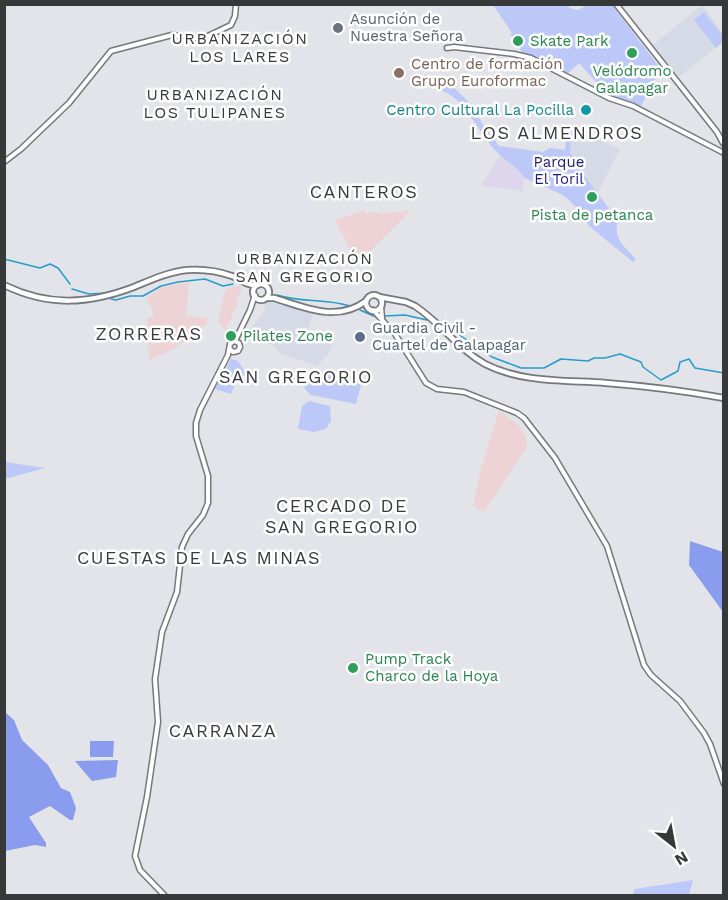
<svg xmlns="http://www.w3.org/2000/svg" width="728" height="900" viewBox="0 0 728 900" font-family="'Work Sans',sans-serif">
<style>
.commercial{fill:#ded6ec}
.industrial{fill:#eed3d6}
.built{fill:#d6dae6}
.green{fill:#bcc8f8}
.forest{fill:#8a9cee}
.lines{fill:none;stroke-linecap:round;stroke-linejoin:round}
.stream{stroke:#259dcc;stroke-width:1.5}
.secondary-casing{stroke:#77787d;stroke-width:7}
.primary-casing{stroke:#77787d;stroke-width:8}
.secondary{stroke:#fff;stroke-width:4}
.primary{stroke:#fff;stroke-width:4.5}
.worship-dot{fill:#6b7280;stroke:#fff;stroke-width:2}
.leisure-dot{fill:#2e9e5b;stroke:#fff;stroke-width:2}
.education-dot{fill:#8d6e63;stroke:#fff;stroke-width:2}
.culture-dot{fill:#0f9aa8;stroke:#fff;stroke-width:2}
.service-dot{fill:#5c6f8a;stroke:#fff;stroke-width:2}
.labels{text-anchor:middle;stroke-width:5;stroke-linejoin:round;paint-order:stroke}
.worship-label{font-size:15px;fill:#5b616d;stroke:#fff;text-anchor:start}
.leisure-label{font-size:15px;fill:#27864d;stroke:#fff;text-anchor:start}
.education-label{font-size:15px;fill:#785e54;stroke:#fff;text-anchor:start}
.culture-label{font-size:15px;fill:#0d838f;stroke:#fff;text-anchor:end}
.park-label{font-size:15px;fill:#1e1c79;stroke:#fff}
.service-label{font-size:15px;fill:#4e5e75;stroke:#fff;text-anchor:start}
.neighbourhood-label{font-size:16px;letter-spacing:1.5px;fill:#38393d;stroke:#fff}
.quarter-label{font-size:18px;letter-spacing:1.5px;fill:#38393d;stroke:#fff}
</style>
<rect width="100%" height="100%" fill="#e3e4e9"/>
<path class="commercial" d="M500 156 522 173 524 178 523 191 484 186 482 183Z"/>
<path class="industrial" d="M365 210 366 213 376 212 383 214 411 210 357 265 335 220Z
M189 282 186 316 208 318 206 325 172 350 149 360 147 318 154 316 147 298 161 287Z
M234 286H240L242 289 236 300 239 301 225 331 218 321 225 290Z
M499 410 518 425 526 437 527 447 484 512 473 506 481 468Z"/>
<path class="built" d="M702 5 723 33V42L679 77 653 45Z
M572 128 620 149 598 193 570 153Z
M270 300 313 314 306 335 332 344 329 352 318 366 278 353 276 347 244 334 247 328H251L266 309 263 302Z"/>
<path class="green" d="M493 5H566L572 9 579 10 586 5H612L661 69 641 106 606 93 579 63 567 74 522 52 510 34 512 33Z
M704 12 723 36V41L716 48 694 20Z
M425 74 434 83H441L445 79 472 105 483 125 499 146 543 152 550 148 565 150 567 130 572 131 570 153 580 161 583 173 618 221C612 238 626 248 636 259L633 262 589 226 580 212 569 200 561 194 524 178C519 168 505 161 497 152 480 135 470 108 449 94 440 89 428 85 418 82Z
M231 359 238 361 246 374 235 384 231 394 215 389Z
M317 371H321L361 385 356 404 311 395 304 388 306 383Z
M309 401 330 406 331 421 326 429 314 432 298 429 302 406Z
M5 462 45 468 5 479Z
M693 880 689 895H632L635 889Z"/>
<path class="forest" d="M690 541 723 552V612L689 565Z
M4 711 14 720 22 740 48 765 61 788 70 792 76 808 73 820H70L50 806 29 817 46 843V847L35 845 5 851Z
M90 741H114L113 757H90Z
M118 760 116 777 92 781 75 761Z"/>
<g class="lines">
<path class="stream" d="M4 259 40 268 50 264 58 268 70 284
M72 289 89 294 107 293
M277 295C301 303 325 298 350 306
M111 299 116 300 130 296H143L161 286 178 282 205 279 223 286 233 284
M360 310 376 317
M385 316 405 315 427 320
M436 319 492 357 521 368H544L561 359 588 361 594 358H605L620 354 641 362 643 367 661 380 678 371 680 362 689 359 695 368 724 373"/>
<g class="secondary-casing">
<path id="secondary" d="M616 4 717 132 723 143
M447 48 454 47 514 54 531 58 609 98 633 106 724 153
M4 162 21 149 69 103 111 51 172 35 196 38 208 36 231 25 235 16 236 4
M381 307 382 318
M373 310 395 334 426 383 437 389 464 392 517 413 524 418 555 458 607 546 644 665 651 675 680 701 704 733 710 744 724 784
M235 341 250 310 255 295
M230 349 233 352 238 351 240 347 239 343
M165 896 140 870 135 856 147 797 158 722 155 679 162 632 177 592 182 547 188 534 203 515 208 503V476L196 436V423L200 410 228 355 230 344 234 341 239 343"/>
</g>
<g class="primary-casing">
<path id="primary" d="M253 292a8 8 0 1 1 16 0a8 8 0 1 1-16 0Z
M4 285C49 307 89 304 134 287 151 280 168 272 187 270 202 269 218 271 232 276 241 280 248 286 258 285
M366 303a8 8 0 1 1 16 0a8 8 0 1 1-16 0Z
M379 297 406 302 415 306C441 323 458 349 485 364 522 383 566 380 606 383 645 386 685 391 724 398
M266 298H274C304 307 337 323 366 301"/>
</g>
<use href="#secondary" class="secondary"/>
<use href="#primary" class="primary"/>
</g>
<circle class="worship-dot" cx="338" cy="28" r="6"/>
<g class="leisure-dot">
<circle cx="518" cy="41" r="6"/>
<circle cx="632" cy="53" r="6"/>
<circle cx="592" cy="197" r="6"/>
<circle cx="231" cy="336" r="6"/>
<circle cx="353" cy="668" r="6"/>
</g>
<circle class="education-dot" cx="399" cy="73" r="6"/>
<circle class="culture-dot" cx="586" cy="110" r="6"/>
<circle class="service-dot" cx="360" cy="337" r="6"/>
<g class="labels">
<g class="worship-label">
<text x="350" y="24">Asunción de<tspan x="350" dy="17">Nuestra Señora</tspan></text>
</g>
<g class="leisure-label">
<text x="530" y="46">Skate Park</text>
<text x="632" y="76" text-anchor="middle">Velódromo<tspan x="632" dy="17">Galapagar</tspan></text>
<text x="592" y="220" text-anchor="middle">Pista de petanca</text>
<text x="243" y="341">Pilates Zone</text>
<text x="365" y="664">Pump Track<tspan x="365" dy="17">Charco de la Hoya</tspan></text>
</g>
<g class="education-label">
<text x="411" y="69">Centro de formación<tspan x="411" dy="17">Grupo Euroformac</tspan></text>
</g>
<g class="culture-label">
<text x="574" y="115">Centro Cultural La Pocilla</text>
</g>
<g class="park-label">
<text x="559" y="167">Parque<tspan x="559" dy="17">El Toril</tspan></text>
</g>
<g class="service-label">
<text x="372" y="333">Guardia Civil -<tspan x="372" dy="17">Cuartel de Galapagar</tspan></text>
</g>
<g class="neighbourhood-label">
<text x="240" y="44">URBANIZACIÓN<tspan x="240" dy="18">LOS LARES</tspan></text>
<text x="215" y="100">URBANIZACIÓN<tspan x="215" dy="18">LOS TULIPANES</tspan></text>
<text x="305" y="264">URBANIZACIÓN<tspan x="305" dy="18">SAN GREGORIO</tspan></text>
</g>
<g class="quarter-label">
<text x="557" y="139">LOS ALMENDROS</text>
<text x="364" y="198">CANTEROS</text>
<text x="149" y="340">ZORRERAS</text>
<text x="296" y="383">SAN GREGORIO</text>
<text x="342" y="512">CERCADO DE<tspan x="342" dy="21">SAN GREGORIO</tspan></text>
<text x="199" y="564">CUESTAS DE LAS MINAS</text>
<text x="223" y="737">CARRANZA</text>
</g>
</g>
<rect width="728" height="900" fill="none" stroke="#37383a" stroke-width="12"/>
<g transform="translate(674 846) rotate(149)" stroke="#ffffff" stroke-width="4.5" paint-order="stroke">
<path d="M0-4.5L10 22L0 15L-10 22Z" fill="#37383a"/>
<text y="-9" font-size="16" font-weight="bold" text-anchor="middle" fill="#37383a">N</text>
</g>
</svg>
